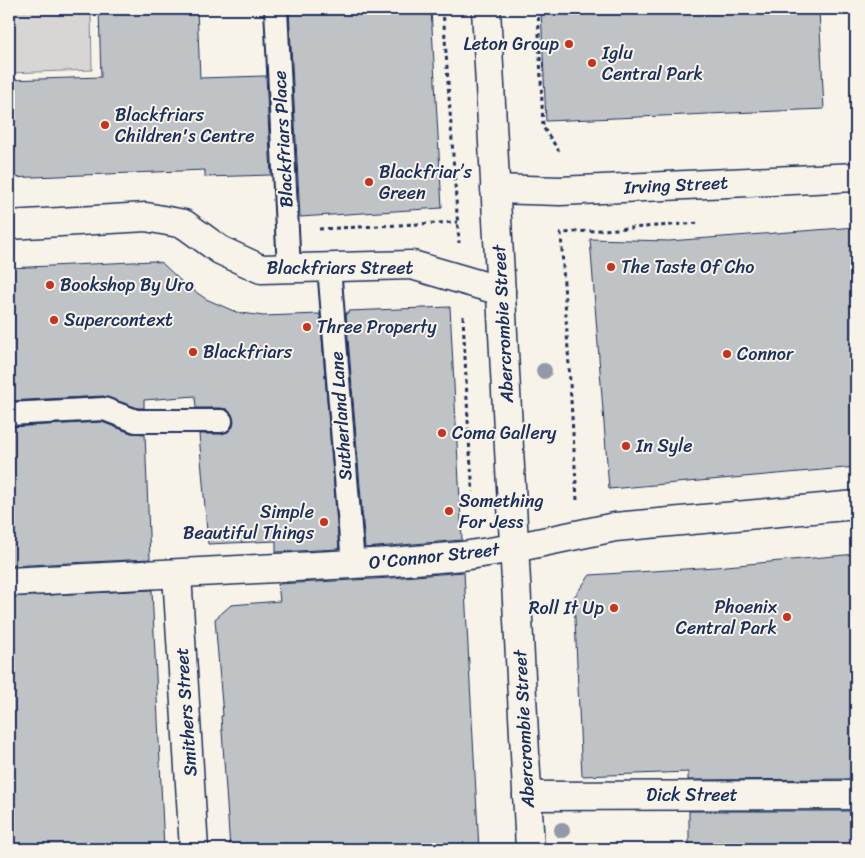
<svg xmlns="http://www.w3.org/2000/svg" width="865" height="858" viewBox="0 0 865 858" font-family="Sriracha,sans-serif">
<style>
.green{fill:#d7d6d4;stroke:#798299}
.building{fill:#c0c3c5;stroke:#1b2f5e}
.lines{fill:none;stroke-linecap:round;stroke-linejoin:round}
.service-casing{stroke:#1b2f5e;stroke-width:26}
.minor-casing{stroke:#1b2f5e;stroke-width:31}
.primary-casing{stroke:#1b2f5e;stroke-width:31}
.path{stroke:#1b2f5e;stroke-width:3;stroke-dasharray:4 4;stroke-linecap:butt}
.service{stroke:#f7f3e8;stroke-width:22}
.minor{stroke:#f7f3e8;stroke-width:28}
.primary{stroke:#f7f3e8;stroke-width:28}
.tree{fill:#9399a9}
.poi-dot{fill:#c8321e;stroke:#f7f3e8;stroke-width:2}
.labels{text-anchor:middle;stroke-width:4;stroke-linejoin:round;paint-order:stroke}
.poi-label{font-size:18px;fill:#1b2f5e;stroke:#f7f3e8;text-anchor:start}
.street-label{font-size:18px;fill:#1b2f5e;stroke:#f7f3e8}
</style>
<rect width="100%" height="100%" fill="#f7f3e8"/>
<filter id="ink" filterUnits="userSpaceOnUse"><feTurbulence type="fractalNoise" baseFrequency=".02" numOctaves="2"/><feDisplacementMap in="SourceGraphic" scale="10" xChannelSelector="R" yChannelSelector="G"/><feConvolveMatrix kernelMatrix="1 2 1 2 8 2 1 2 1" color-interpolation-filters="sRGB"/></filter>
<g filter="url(#ink)">
<path class="green" d="M9 9H91L92 70 9 73Z"/>
<path class="building" d="M99 9H197L200 78 266 76 271 175 205 177V170L9 178V80L101 77Z
M289 9H431L442 208 300 217Z
M541 9H819L824 109 546 121Z
M856 227V467L609 489 590 239 669 241Z
M153 261 162 263 183 283 206 299 236 312 263 316 320 314 339 549 276 552V541L208 544 199 434H221L228 432 233 427 234 421 232 414 227 409 221 408H196L195 396 144 400V408H138L103 396 9 401V268Z
M450 307 462 540 365 548 346 313H348V311Z
M102 422 131 433 145 434 150 559 9 566V427Z
M856 554V779L688 780V772L582 776 574 597 590 575 716 567Z
M464 572 479 849H230L221 716H223L215 619 231 605 280 601 278 584 392 578Z
M152 590 164 849H9V597Z
M689 811H856V849H689Z"/>
<g class="lines">
<g class="service-casing">
<path id="service" d="M276 9 289 269
M329 267 353 564
M9 414 104 409 136 421H221"/>
</g>
<g class="minor-casing">
<path id="minor" d="M495 189 560 191 856 177
M9 225 146 217 184 224 220 250 261 269 412 265 501 291
M177 574 194 849
M9 582 391 562 463 556 514 548 615 527 856 505
M527 796 856 795"/>
</g>
<g class="primary-casing">
<path id="primary" d="M486 9 530 849"/>
</g>
<path class="path" d="M443 9 459 243
M538 9 543 127 559 151
M319 229 458 222
M463 316 469 440 473 492
M577 500 561 233 699 223"/>
<use href="#service" class="service"/>
<use href="#minor" class="minor"/>
<use href="#primary" class="primary"/>
</g>
<g class="tree">
<circle cx="544" cy="371" r="8"/>
<circle cx="562" cy="830" r="8"/>
</g>
</g>
<g class="poi-dot">
<circle cx="569" cy="44" r="5"/>
<circle cx="592" cy="63" r="5"/>
<circle cx="105" cy="125" r="5"/>
<circle cx="369" cy="182" r="5"/>
<circle cx="611" cy="267" r="5"/>
<circle cx="50" cy="285" r="5"/>
<circle cx="54" cy="320" r="5"/>
<circle cx="307" cy="327" r="5"/>
<circle cx="193" cy="352" r="5"/>
<circle cx="727" cy="354" r="5"/>
<circle cx="442" cy="433" r="5"/>
<circle cx="626" cy="446" r="5"/>
<circle cx="449" cy="511" r="5"/>
<circle cx="324" cy="522" r="5"/>
<circle cx="614" cy="608" r="5"/>
<circle cx="787" cy="617" r="5"/>
</g>
<g class="labels">
<g class="poi-label">
<text x="559" y="50" text-anchor="end">Leton Group</text>
<text x="602" y="59">Iglu<tspan x="602" dy="21">Central Park</tspan></text>
<text x="115" y="121">Blackfriars<tspan x="115" dy="21">Children's Centre</tspan></text>
<text x="379" y="178">Blackfriar’s<tspan x="379" dy="21">Green</tspan></text>
<text x="621" y="273">The Taste Of Cho</text>
<text x="60" y="291">Bookshop By Uro</text>
<text x="64" y="326">Supercontext</text>
<text x="317" y="333">Three Property</text>
<text x="203" y="358">Blackfriars</text>
<text x="737" y="360">Connor</text>
<text x="452" y="439">Coma Gallery</text>
<text x="636" y="452">In Syle</text>
<text x="459" y="507">Something<tspan x="459" dy="21">For Jess</tspan></text>
<text x="314" y="518" text-anchor="end">Simple<tspan x="314" dy="21">Beautiful Things</tspan></text>
<text x="777" y="613" text-anchor="end">Phoenix<tspan x="777" dy="21">Central Park</tspan></text>
<text x="604" y="614" text-anchor="end">Roll It Up</text>
</g>
<g class="street-label">
<text transform="translate(283 139) rotate(-93)" y="6">Blackfriars Place</text>
<text transform="translate(676 185) rotate(-3)" y="6">Irving Street</text>
<text x="340" y="274">Blackfriars Street</text>
<text transform="translate(503 324) rotate(-93)" y="6">Abercrombie Street</text>
<text transform="translate(341 416) rotate(-94)" y="6">Sutherland Lane</text>
<text transform="translate(434 556) rotate(-6)" y="6">O'Connor Street</text>
<text transform="translate(186 712) rotate(-94)" y="6">Smithers Street</text>
<text transform="translate(524 729) rotate(-93)" y="6">Abercrombie Street</text>
<text x="692" y="801">Dick Street</text>
</g>
</g>
<rect width="865" height="858" fill="none" stroke="#f7f3e8" stroke-width="30"/>
<rect x="15" y="15" width="835" height="828" fill="none" stroke="#1b2f5e" stroke-width="2" filter="url(#ink)"/>
</svg>
